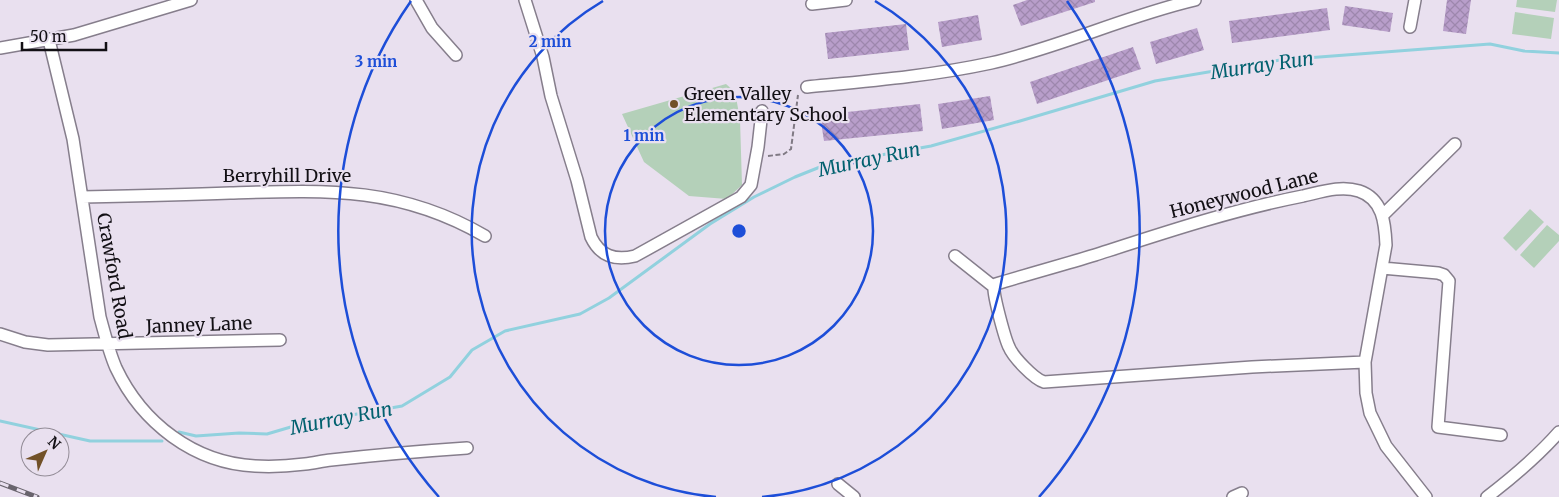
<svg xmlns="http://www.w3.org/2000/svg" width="1559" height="497" viewBox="0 0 1559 497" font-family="Merriweather,serif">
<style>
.park{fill:#b4d0b9}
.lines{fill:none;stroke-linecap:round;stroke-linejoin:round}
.stream{stroke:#91d1de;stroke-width:3}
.building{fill:url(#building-cross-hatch)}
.minor-casing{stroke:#867e8c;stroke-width:14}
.path{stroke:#807a84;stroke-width:2;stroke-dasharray:5 2.5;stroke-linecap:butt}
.minor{stroke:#fff;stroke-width:11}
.rail-casing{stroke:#69646d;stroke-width:5}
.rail{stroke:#e9e0ef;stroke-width:3;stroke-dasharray:9;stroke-linecap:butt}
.ring{fill:none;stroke:#1d4ed8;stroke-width:2.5}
.poi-dot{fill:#725128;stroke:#e9e0ef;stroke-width:2}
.labels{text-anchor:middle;stroke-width:4.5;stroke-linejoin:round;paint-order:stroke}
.poi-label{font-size:18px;fill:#120f14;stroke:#e9e0ef;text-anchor:start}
.street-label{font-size:18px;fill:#120f14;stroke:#e9e0ef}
.water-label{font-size:19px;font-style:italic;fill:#02616f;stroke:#e9e0ef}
.centre{fill:#1d4ed8;stroke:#e9e0ef;stroke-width:2.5}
.ring-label{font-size:15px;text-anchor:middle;font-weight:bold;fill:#1d4ed8;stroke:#e9e0ef;stroke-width:4.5;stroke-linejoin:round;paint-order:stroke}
</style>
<defs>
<pattern id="building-cross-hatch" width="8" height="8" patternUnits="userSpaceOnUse" patternTransform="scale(1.25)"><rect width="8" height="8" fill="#b89eca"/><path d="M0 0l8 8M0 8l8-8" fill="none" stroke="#9d87ad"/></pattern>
</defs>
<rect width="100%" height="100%" fill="#e9e0ef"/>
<path class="park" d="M1517 0H1557L1555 12 1516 7Z
M1515 12 1554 18 1551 39 1512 34Z
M726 84 735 92 740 119 742 185 727 199 689 196 644 162 622 114Z
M1530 209 1544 222 1516 251 1503 238Z
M1547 225 1559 235V241L1534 268 1520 255Z"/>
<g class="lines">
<path class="stream" d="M0 421 90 441H162
M179 432 196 436 239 433 267 434 301 424 402 406 450 377 472 350 505 331 580 314 609 298 710 224 754 197 795 177 825 165 931 146 1020 121 1155 81 1280 60 1490 44 1524 51 1559 53"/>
</g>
<path class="building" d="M1027 0H1095V2L1021 26 1013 5Z
M1447 0H1471L1466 34 1443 31Z
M1345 6 1393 13 1390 32 1342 25Z
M1327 8 1330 30 1232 43 1229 21Z
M978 15 982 40 942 47 938 22Z
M906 24 909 50 828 59 825 33Z
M1197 28 1204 50 1156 64 1150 42Z
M1133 47 1141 69 1037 104 1030 82Z
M990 96 994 120 942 129 938 104Z
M920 104 923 131 824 141 820 115Z"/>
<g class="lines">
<g class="minor-casing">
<path id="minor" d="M416 0 432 28 456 55
M525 0 543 57 551 96 577 180 591 237C600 256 615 261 635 256L741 197 751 185 758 147 762 111
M812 4 846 0
M1410 27 1415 0
M49 40 73 139 100 317C105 335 109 352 116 368 142 423 194 463 255 466 271 467 289 466 305 464 314 463 322 461 331 460 376 455 422 451 467 448
M0 48 74 35 191 0
M807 87C869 81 931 76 991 63 1061 47 1126 16 1195 0
M82 197C132 196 181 195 230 193 325 190 399 186 485 236
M1383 215 1455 144
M955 256 994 287
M1382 268 1438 273 1444 275 1449 281 1438 427 1501 435
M0 334 25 342 48 345 280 340
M1365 362 1252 367 1044 382C1034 379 1013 357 1009 347 1005 339 993 295 994 287L996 284C1029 274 1062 265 1095 255 1163 233 1232 210 1303 196 1321 192 1341 185 1359 191 1383 199 1385 223 1386 245L1365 362 1366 393 1370 413 1386 446 1426 497
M838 484 854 497
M1233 497 1242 493
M1487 497C1513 477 1537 457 1559 432"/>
</g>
<path class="path" d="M768 156 784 154 791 149 798 95"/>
<use href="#minor" class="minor"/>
<g class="rail-casing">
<path id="rail" d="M0 483 37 497"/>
</g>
<use href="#rail" class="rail"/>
</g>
<g class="ring">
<circle cx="739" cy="231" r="134"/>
<path d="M716 497A267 267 0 0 1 603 1M875 1A267 267 0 0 1 762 497"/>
<path d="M439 497A401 401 0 0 1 411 1M1067 1A401 401 0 0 1 1039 497"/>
</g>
<circle class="poi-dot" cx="674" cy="104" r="5"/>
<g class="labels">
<g class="poi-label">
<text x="684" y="100">Green Valley<tspan x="684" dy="21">Elementary School</tspan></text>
</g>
<g class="street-label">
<text x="287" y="182">Berryhill Drive</text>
<text transform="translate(1244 194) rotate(-14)" y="6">Honeywood Lane</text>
<text transform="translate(114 276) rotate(80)" y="6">Crawford Road</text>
<text transform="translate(199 325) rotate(-2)" y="6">Janney Lane</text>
</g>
<g class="water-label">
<text transform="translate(1262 65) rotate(-8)" y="7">Murray Run</text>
<text transform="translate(869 159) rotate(-12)" y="7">Murray Run</text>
<text transform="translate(341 418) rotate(-11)" y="7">Murray Run</text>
</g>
</g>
<circle cx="739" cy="231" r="8" class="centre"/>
<g class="ring-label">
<text x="550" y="47">2 min</text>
<text x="376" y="67">3 min</text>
<text x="644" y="141">1 min</text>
</g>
<g transform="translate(45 452) rotate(45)"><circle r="24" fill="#e9e0ef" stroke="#938c97"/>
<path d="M0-4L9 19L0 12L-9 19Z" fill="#725128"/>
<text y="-8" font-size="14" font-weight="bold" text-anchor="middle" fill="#120f14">N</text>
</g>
<path d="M22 42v8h84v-8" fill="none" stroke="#120f14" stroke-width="2.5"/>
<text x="30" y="42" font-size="15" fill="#120f14" stroke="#e9e0ef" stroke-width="4" paint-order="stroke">50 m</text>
</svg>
